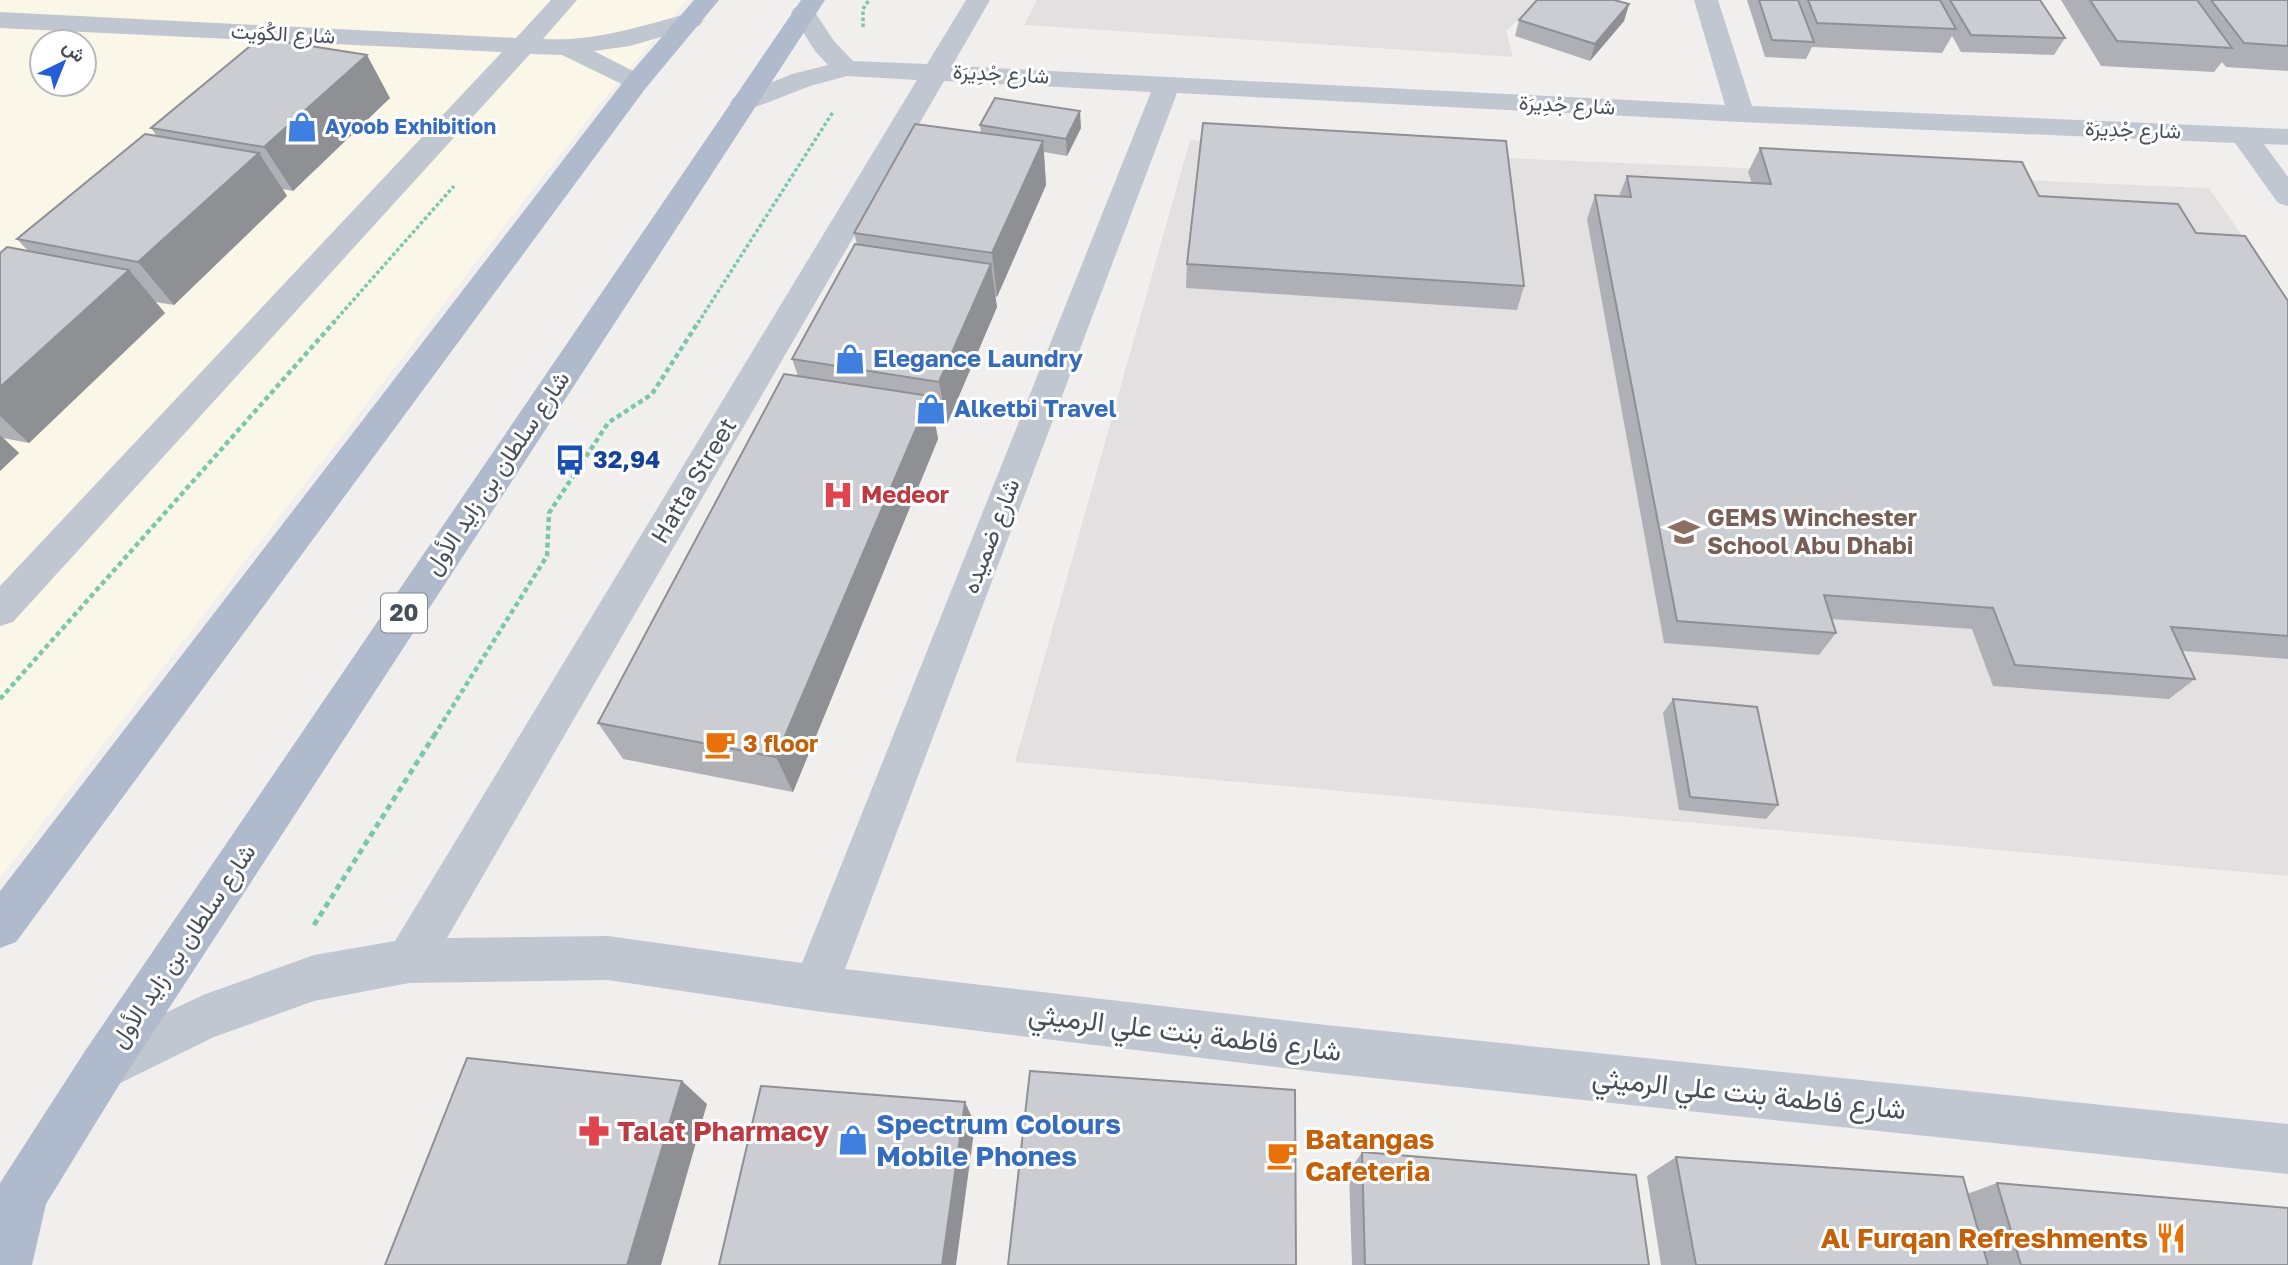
<svg xmlns="http://www.w3.org/2000/svg" width="2288" height="1265" viewBox="0 0 2288 1265" font-family="'Golos Text',Vazirmatn,sans-serif">
<style>
.commercial{fill:#fbf7e8;fill-rule:evenodd}
.education{fill:#e2e0e0}
.lines{fill:none;stroke-linecap:round;stroke-linejoin:round}
.path-far2{stroke:#79c8aa;stroke-width:3.5;stroke-dasharray:3.5 2.5;stroke-linecap:butt}
.path-far1{stroke:#79c8aa;stroke-width:4.5;stroke-dasharray:5 3.5;stroke-linecap:butt}
.path{stroke:#79c8aa;stroke-width:5;stroke-dasharray:6 4.5;stroke-linecap:butt}
.street{fill:#c0c7d0;fill-rule:evenodd}
.primary{fill:#afbbcc;fill-rule:evenodd}
.wall{fill:#afb0b5}
.shaded-wall{fill:#8e9094}
.building{fill:#cbcdd3;stroke:#8e9094;stroke-width:2}
.labels{text-anchor:middle;stroke-width:6;stroke-linejoin:round;paint-order:stroke}
.far-street-label{font-size:21px;fill:#474f5b;stroke:#fff}
.far-shop-label{font-size:21px;font-weight:bold;fill:#366cbe;stroke:#fff;text-anchor:start}
.shield{fill:#fff;stroke:#7e848c;stroke-width:2}
.shield-label{font-size:23px;font-weight:bold;fill:#474f5b}
.shop-label{font-size:24px;font-weight:bold;fill:#366cbe;stroke:#fff;text-anchor:start}
.transit-label{font-size:24px;font-weight:bold;fill:#164399;stroke:#fff;text-anchor:start}
.street-label{font-size:24px;fill:#474f5b;stroke:#fff}
.health-label{font-size:24px;font-weight:bold;fill:#be3a42;stroke:#fff;text-anchor:start}
.education-label{font-size:24px;font-weight:bold;fill:#785e54;stroke:#fff;text-anchor:start}
.food-label{font-size:24px;font-weight:bold;fill:#c56008;stroke:#fff;text-anchor:start}
.near-street-label{font-size:28px;fill:#474f5b;stroke:#fff}
.near-shop-label{font-size:28px;font-weight:bold;fill:#366cbe;stroke:#fff;text-anchor:start}
.near-health-label{font-size:28px;font-weight:bold;fill:#be3a42;stroke:#fff;text-anchor:start}
.near-food-label{font-size:28px;font-weight:bold;fill:#c56008;stroke:#fff;text-anchor:start}
</style>
<rect width="100%" height="100%" fill="#f1efee"/>
<path class="commercial" d="M0 0H687L600 104 503 227 0 878ZM42 42H84V84H42Z"/>
<path class="education" d="M1037 0H1538L1506 31 1513 57 1024 25Z
M1190 140 1486 157 2209 188 2288 302V876L1015 762Z"/>
<g class="lines">
<path class="path-far2" d="M863 27V9L869 0
M333 323 454 186
M698 323 833 112"/>
<path class="path-far1" d="M0 699 335 321
M434 736 547 556 549 513 608 423 652 394 699 321"/>
<path class="path" d="M314 925 435 734"/>
<path class="street" d="M551 0H577L543 39C594 42 641 26 690 13L699 16 703 21 699 26 630 46 594 51 645 77 649 83 645 89 636 91 562 55 530 54 13 622 0 626V586L502 52 0 28V12L516 38Z
M966 0H990L952 66 1725 105 1694 0H1718L1752 106 2288 129V145L2264 144 2288 177V206L2278 203 2235 143 1741 122 1177 93 845 969 1326 1025 2288 1124V1174L1326 1073 815 1011 608 980 409 983 314 1001 214 1037 102 1092 85 1085 78 1068 85 1051 203 995 314 955 395 941 917 80 847 76 810 86 743 112 733 110 730 104 733 98 792 74 828 65 815 51 791 13 794 8 803 6 812 8 834 41 853 61 927 64ZM944 81 1151 92 802 963 608 936 447 938Z"/>
<path class="primary" d="M694 0H719L645 89 16 942 0 948V891L627 77Z
M801 0H825L119 1085 46 1204 32 1265H0V1183L85 1051Z"/>
</g>
<path class="wall" d="M1747 0H2040L2065 38 2054 55 1961 52 1952 36 1942 53 1812 47 1806 59 1765 57Z
M2061 0H2288V71L2226 67 2222 62 2214 72 2101 66Z
M1629 4 1624 21 1590 61 1515 36 1519 20Z
M390 98 293 191 283 189 287 196 174 305 155 302 165 313 29 443 3 438 19 453 0 471V253L28 251 17 239 156 135 151 128Z
M980 125 1081 128 1067 156 1044 152 1046 185 997 297 995 296 997 307 947 424 935 423 938 439 793 792 623 759 598 723 798 376 792 359 857 244 854 233 981 133Z
M1760 148 2039 196 2196 233 2288 301V659L2183 651 2195 679 2169 699 1993 686 1972 629 1831 619 1836 633 1819 655 1664 643 1587 219 1595 195 1619 196 1627 176 1752 183 1748 172Z
M1187 264 1524 286 1517 310 1186 288Z
M1673 699 1778 805 1766 819 1679 810 1663 713Z
M1362 1152 1649 1265H1352L1349 1172Z
M1676 1157 1967 1194 1997 1183 2288 1265H1661L1647 1176Z"/>
<path class="shaded-wall" d="M1629 4 1624 21 1590 61 1595 44Z
M367 55 390 98 293 191 264 147Z
M1080 111 1081 128 1067 156 1066 139Z
M1043 141 1046 185 997 297 992 253Z
M259 153 287 196 174 305 138 262Z
M991 264 997 307 947 424 939 382Z
M129 270 165 313 29 443 0 416V387Z
M930 396 938 439 793 792 776 757Z
M0 435 19 453 0 471Z
M682 1081 707 1104 661 1265H627Z
M965 1102 975 1124 956 1265H942Z"/>
<path class="building" d="M1537 0H1614L1629 4 1595 44 1519 20Z
M1759 0H1798L1814 42 1772 40Z
M1808 0H1940L1956 29 1817 23Z
M1950 0H2040L2065 38 1971 35Z
M2090 0H2197L2232 48 2117 41Z
M2211 0H2288V46L2244 43Z
M260 38 367 55 264 147 151 128Z
M995 98 1080 111 1066 139 980 125Z
M1203 123 1506 141 1524 286 1187 264Z
M915 124 1043 141 992 253 854 233Z
M145 134 259 153 138 262 17 239Z
M1760 148 2022 162 2039 196 2178 204 2196 233 2245 236 2288 301V636L2171 627 2195 679 2015 665 1993 608 1824 595 1836 633 1677 621 1595 195 1631 197 1627 176 1771 184Z
M855 244 991 264 939 382 792 359Z
M7 247 129 270 0 387V253Z
M784 374 930 396 776 757 598 723Z
M1673 699 1757 707 1778 805 1690 797Z
M467 1058 682 1081 627 1265H385Z
M1030 1071 1295 1090 1296 1265H1008Z
M761 1086 965 1102 942 1265H719Z
M1362 1152 1636 1175 1649 1265H1365Z
M1676 1157 1963 1177 1988 1265H1696Z
M1997 1183 2288 1208V1265H2021Z"/>
<defs>
<g id="shop-bare" transform="scale(2.415)"><path d="M-5-2.5h2.3a2.7 3.5 0 0 1 5.4 0H5L5.5 6h-11ZM-1.5-2.5h3a1.5 2.3 0 0 0-3 0Z" fill="#3f7fe0" stroke="#fff" stroke-width="2.5" paint-order="stroke"/></g>
<g id="bus-bare" transform="scale(2.415)"><path d="M-5-6H5V4H4V6H2V4H-2V6H-4V4H-5ZM-3.5-4V0h7V-4ZM-3.5 1.2v1.5H-2V1.2ZM2 1.2v1.5H3.5V1.2Z" fill="#1a4fb4" stroke="#fff" stroke-width="2.5" paint-order="stroke"/></g>
<g id="hospital-bare" transform="scale(2.415)"><path d="M-5-5h3v3.5h4V-5h3V5h-3V1.5h-4V5h-3Z" fill="#e0444e" stroke="#fff" stroke-width="2.5" paint-order="stroke"/></g>
<g id="school-bare" transform="scale(2.415)"><path d="M0-5L7-2L0 1L-7-2ZM-4 1L0 2.5L4 1V4Q0 6-4 4Z" fill="#8d6e63" stroke="#fff" stroke-width="2.5" paint-order="stroke"/></g>
<g id="cafe-bare" transform="scale(2.415)"><path d="M-5.5-4.5H6V0H3Q3 3.5 0 3.5H-2.5Q-5.5 3.5-5.5 0ZM3-3.2v2h1.7v-2ZM-6 4.5H4V6H-6Z" fill="#e8710a" stroke="#fff" stroke-width="2.5" paint-order="stroke"/></g>
<g id="pharmacy-bare" transform="scale(2.415)"><path d="M-2-6h4v4h4v4h-4v4h-4v-4h-4v-4h4Z" fill="#e0444e" stroke="#fff" stroke-width="2.5" paint-order="stroke"/></g>
<g id="restaurant-bare" transform="scale(2.415)"><path d="M-5-6h1v4h1v-4h1v4h1v-4h1v5L-1.5 .5V6h-2V.5L-5-1ZM5-6V6H3V1.5H1.5Q1.5-4 5-6Z" fill="#e8710a" stroke="#fff" stroke-width="2.5" paint-order="stroke"/></g>
</defs>
<g fill-rule="evenodd">
<use href="#shop-bare" x="302" y="127"/>
<use href="#shop-bare" x="850" y="359"/>
<use href="#shop-bare" x="931" y="409"/>
<use href="#bus-bare" x="570" y="460"/>
<use href="#hospital-bare" x="838" y="495"/>
<use href="#school-bare" x="1684" y="532"/>
<use href="#cafe-bare" x="720" y="744"/>
<use href="#pharmacy-bare" x="594" y="1131"/>
<use href="#shop-bare" x="853" y="1140"/>
<use href="#cafe-bare" x="1282" y="1155"/>
<use href="#restaurant-bare" x="2171" y="1238"/>
</g>
<g class="labels">
<g class="far-street-label">
<text transform="translate(283 34) rotate(3)" y="7">شارع الكُوَيت</text>
<text transform="translate(1001 74) rotate(3)" y="7">شارع جْدِيرَة</text>
<text transform="translate(1567 105) rotate(3)" y="7">شارع جْدِيرَة</text>
<text transform="translate(2133 130) rotate(2)" y="7">شارع جْدِيرَة</text>
</g>
<g class="far-shop-label">
<text x="325" y="134">Ayoob Exhibition</text>
</g>
<rect class="shield" x="381" y="593.5" width="46" height="39" rx="5"/>
<g class="shield-label">
<text x="404" y="621">20</text>
</g>
<g class="shop-label">
<text x="873" y="367">Elegance Laundry</text>
<text x="954" y="417">Alketbi Travel</text>
</g>
<g class="transit-label">
<text x="593" y="468">32,94</text>
</g>
<g class="street-label">
<text transform="translate(497 473) rotate(-56)" y="8">شارع سلطان بن زايد الأول</text>
<text transform="translate(694 481) rotate(-59)" y="8">Hatta Street</text>
<text transform="translate(991 536) rotate(-69)" y="8">شارع ضميده</text>
<text transform="translate(183 946) rotate(-56)" y="8">شارع سلطان بن زايد الأول</text>
</g>
<g class="health-label">
<text x="861" y="503">Medeor</text>
</g>
<g class="education-label">
<text x="1707" y="526">GEMS Winchester<tspan x="1707" dy="28">School Abu Dhabi</tspan></text>
</g>
<g class="food-label">
<text x="743" y="752">3 floor</text>
</g>
<g class="near-street-label">
<text transform="translate(1185 1032) rotate(7)" y="10">شارع فاطمة بنت علي الرميثي</text>
<text transform="translate(1749 1093) rotate(6)" y="10">شارع فاطمة بنت علي الرميثي</text>
</g>
<g class="near-shop-label">
<text x="876" y="1134">Spectrum Colours<tspan x="876" dy="32">Mobile Phones</tspan></text>
</g>
<g class="near-health-label">
<text x="617" y="1141">Talat Pharmacy</text>
</g>
<g class="near-food-label">
<text x="1305" y="1149">Batangas<tspan x="1305" dy="32">Cafeteria</tspan></text>
<text x="2148" y="1248" text-anchor="end">Al Furqan Refreshments</text>
</g>
</g>
<g transform="translate(63 63) rotate(43)"><circle r="33" fill="#ffffff" stroke="#b5b9bd" stroke-width="2"/>
<path d="M0-5L12 26L0 18L-12 26Z" fill="#235ed6"/>
<text y="-10" font-size="19" font-weight="bold" text-anchor="middle" fill="#474f5b">ش</text>
</g>
</svg>
